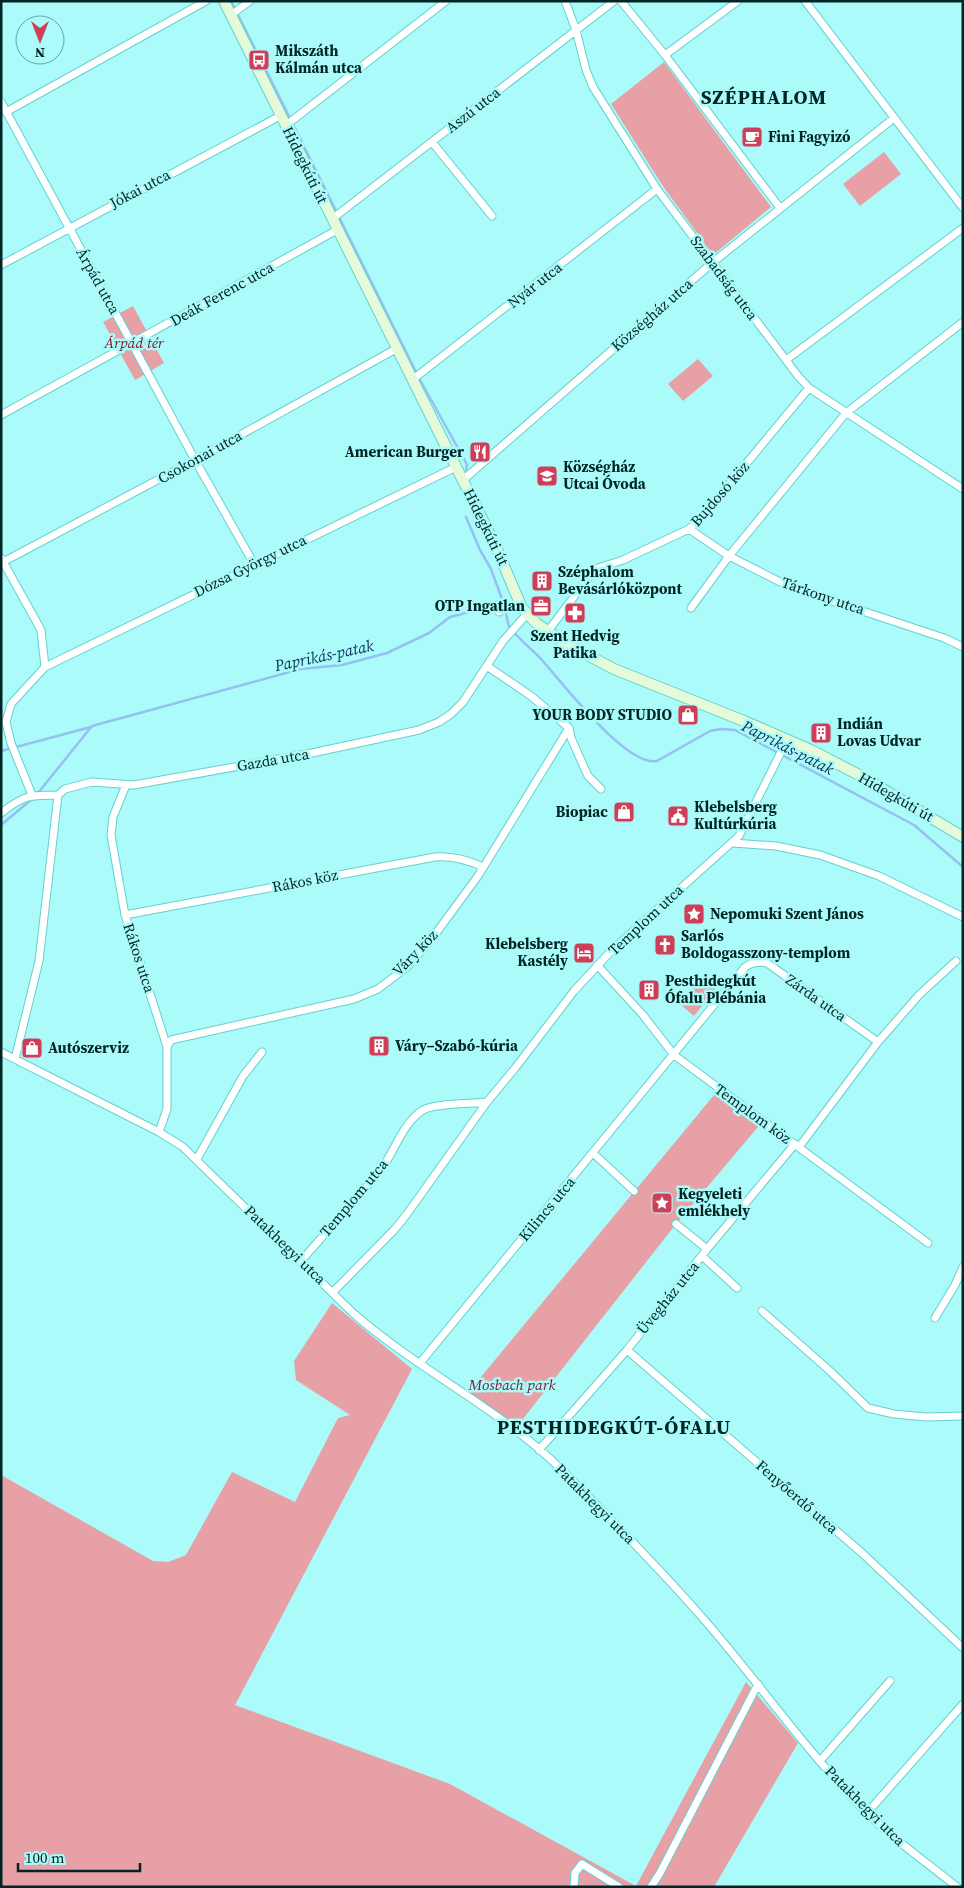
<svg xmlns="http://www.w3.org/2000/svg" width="964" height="1888" viewBox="0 0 964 1888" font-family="'Source Serif 4',serif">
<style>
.green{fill:#e7a1a6}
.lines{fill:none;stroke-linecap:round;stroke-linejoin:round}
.stream{stroke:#97c0f2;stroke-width:2.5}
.street-casing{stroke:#65d0cf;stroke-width:9}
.secondary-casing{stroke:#65d0cf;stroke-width:12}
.street{stroke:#fff;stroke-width:7}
.secondary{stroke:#e5fad8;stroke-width:10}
.labels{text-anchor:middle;stroke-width:5;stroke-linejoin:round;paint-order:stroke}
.poi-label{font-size:15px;font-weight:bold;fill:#012525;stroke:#aafbfa;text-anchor:start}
.street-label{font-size:15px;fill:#012525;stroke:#aafbfa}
.park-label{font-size:15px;font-style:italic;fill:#811b30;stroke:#aafbfa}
.water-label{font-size:16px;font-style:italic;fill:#0c2f56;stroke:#aafbfa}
.district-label{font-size:20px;font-weight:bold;letter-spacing:1px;fill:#012525;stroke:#aafbfa}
</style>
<rect width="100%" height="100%" fill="#aafbfa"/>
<path class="green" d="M664 62 771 207 713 255 662 185 611 104Z
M884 152 901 174 860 206 843 184Z
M133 306 164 363 135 380 103 322Z
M698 359 713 376 683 401 668 384Z
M702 978 716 989 694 1016 680 1004Z
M719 1089 763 1121 676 1224 515 1429 466 1395Z
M332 1303 412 1369 235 1705 450 1784 636 1886 746 1682 798 1743 714 1887H1V1475L153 1561 168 1562 186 1555 232 1472 295 1502 338 1418 350 1415 296 1380 294 1361Z"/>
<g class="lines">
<path class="stream" d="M231 1 258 55
M266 70 419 378 464 459 467 465 466 470
M466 517 480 550 491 569 505 607
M1 751 91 727
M38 793 92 726 301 669 342 665 387 653 429 633 450 617 477 610 505 607C506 613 507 620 509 626 513 634 534 651 541 659 561 681 626 767 657 761L710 731 721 729 735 730 914 825 963 867
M1 825 32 799"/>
<g class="street-casing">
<path id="street" d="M565 1 576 30 586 70 593 87 657 189 798 376 809 388 963 489
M621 1 665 55 780 208
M805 1 963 208
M231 15 250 1
M665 55 738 1
M1 102 195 460 254 564
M6 112 206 1
M285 126 446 1
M432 142 492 216
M332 219 614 1
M1 265 280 116
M786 360 963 228
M412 380 657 189
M1 415 337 230
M463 480 712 263 894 118
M689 529 729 556 790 587 944 638 963 647
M1 558 41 630 45 667
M3 562 195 460 396 349
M498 605 499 612
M691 608 729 556 846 413 963 322
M548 631 595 569 623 560 689 529 701 518 809 388
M487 666 531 696 569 728 571 738 588 776 601 789
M126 785 113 817 111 835 125 915 167 1047V1109L159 1132
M32 795 11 743 6 722 11 704 45 667 456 467
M1 813C24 795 30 795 58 795L65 789 92 782 134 785 312 753 419 730 439 722 451 714 463 702 503 641 527 614
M733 843 776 846 820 855 879 876 963 917
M125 915 435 857C452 856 468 860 483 867
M597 965 643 1015 674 1055 928 1243
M167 1047 171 1040 354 999 378 989 407 967 431 940 478 876 569 728
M1 1052 159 1132 183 1147 353 1313C418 1370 499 1408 561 1469 609 1517 656 1565 701 1616 758 1681 807 1753 869 1815 896 1841 927 1863 957 1887
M15 1059 39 961 58 795
M799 1147 878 1042 919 995 956 961
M593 1153 634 1191
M197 1159 243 1076 262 1052
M676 1224 707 1249
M702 1256 737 1288
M301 1261C327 1231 354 1202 379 1172 395 1153 401 1124 423 1110 435 1103 472 1104 487 1102
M333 1292 395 1229 407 1214 487 1102 516 1067 574 991 613 949 739 836 787 740
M762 1311 830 1371 868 1408 894 1414 926 1417 963 1416
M935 1318 955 1285 963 1267
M627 1350 862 1553 963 1648
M420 1363 745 967C752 962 758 961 767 963L878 1042
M539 1450 627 1350 707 1249 795 1144
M820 1761 890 1681
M867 1813 963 1704
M574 1887 575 1873 582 1864 619 1887
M651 1887 660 1873 758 1684"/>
</g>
<g class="secondary-casing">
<path id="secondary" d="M224 1 496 547 522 608 536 623 565 643 614 669 744 721 811 750 861 776 963 837"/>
</g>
<use href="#street" class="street"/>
<use href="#secondary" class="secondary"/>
</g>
<defs>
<g id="bus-square" transform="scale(1.125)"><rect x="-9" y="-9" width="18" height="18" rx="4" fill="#ce3e58" stroke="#aafbfa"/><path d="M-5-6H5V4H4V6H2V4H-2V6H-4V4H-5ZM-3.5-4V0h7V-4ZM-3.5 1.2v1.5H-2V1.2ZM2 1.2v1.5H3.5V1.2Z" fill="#fff"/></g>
<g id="cafe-square" transform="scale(1.125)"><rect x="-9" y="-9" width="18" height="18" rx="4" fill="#ce3e58" stroke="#aafbfa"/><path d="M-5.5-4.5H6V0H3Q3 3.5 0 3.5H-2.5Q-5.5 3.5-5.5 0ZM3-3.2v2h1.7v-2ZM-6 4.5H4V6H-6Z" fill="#fff"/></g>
<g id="restaurant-square" transform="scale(1.125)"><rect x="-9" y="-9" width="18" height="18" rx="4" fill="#ce3e58" stroke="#aafbfa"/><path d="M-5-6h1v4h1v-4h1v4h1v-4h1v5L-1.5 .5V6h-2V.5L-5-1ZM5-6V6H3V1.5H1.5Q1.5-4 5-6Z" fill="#fff"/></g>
<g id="school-square" transform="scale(1.125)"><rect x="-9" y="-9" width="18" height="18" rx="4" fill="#ce3e58" stroke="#aafbfa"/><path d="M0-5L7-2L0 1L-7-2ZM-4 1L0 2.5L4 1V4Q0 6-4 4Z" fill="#fff"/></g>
<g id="building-square" transform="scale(1.125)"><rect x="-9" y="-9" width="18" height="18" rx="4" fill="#ce3e58" stroke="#aafbfa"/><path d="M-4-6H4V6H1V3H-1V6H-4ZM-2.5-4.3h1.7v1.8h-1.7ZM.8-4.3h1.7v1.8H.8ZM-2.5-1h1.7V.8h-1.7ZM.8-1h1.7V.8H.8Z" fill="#fff"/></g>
<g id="office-square" transform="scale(1.125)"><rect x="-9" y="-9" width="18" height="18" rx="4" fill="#ce3e58" stroke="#aafbfa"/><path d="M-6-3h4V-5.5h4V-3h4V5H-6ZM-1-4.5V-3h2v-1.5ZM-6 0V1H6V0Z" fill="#fff"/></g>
<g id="pharmacy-square" transform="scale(1.125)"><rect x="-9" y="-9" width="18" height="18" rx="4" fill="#ce3e58" stroke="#aafbfa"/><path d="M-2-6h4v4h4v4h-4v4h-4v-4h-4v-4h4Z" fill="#fff"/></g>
<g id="shop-square" transform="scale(1.125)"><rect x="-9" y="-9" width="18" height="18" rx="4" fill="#ce3e58" stroke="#aafbfa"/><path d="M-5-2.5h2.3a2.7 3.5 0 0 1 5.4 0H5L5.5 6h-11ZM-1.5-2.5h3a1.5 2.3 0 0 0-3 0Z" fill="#fff"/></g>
<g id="civic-square" transform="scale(1.125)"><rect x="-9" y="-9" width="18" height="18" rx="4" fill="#ce3e58" stroke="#aafbfa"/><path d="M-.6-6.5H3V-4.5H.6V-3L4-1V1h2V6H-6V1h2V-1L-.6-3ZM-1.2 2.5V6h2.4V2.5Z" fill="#fff"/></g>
<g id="sight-square" transform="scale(1.125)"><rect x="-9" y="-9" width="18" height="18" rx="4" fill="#ce3e58" stroke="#aafbfa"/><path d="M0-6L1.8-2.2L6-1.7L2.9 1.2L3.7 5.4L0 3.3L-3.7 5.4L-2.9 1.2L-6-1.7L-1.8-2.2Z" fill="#fff"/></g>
<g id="church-square" transform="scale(1.125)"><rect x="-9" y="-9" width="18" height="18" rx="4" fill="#ce3e58" stroke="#aafbfa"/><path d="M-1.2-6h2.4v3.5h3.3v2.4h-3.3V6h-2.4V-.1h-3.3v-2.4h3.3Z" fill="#fff"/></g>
<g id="hotel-square" transform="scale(1.125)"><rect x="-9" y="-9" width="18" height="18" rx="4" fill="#ce3e58" stroke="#aafbfa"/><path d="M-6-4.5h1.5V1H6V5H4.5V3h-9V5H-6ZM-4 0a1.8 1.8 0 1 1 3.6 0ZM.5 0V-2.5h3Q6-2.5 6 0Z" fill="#fff"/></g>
</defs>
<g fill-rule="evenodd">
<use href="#bus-square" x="259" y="60"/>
<use href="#cafe-square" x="752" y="137"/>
<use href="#restaurant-square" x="480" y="452"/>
<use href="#school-square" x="547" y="476"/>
<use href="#building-square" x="542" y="581"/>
<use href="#office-square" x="541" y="606"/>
<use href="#pharmacy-square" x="575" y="613"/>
<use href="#shop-square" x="688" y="715"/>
<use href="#building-square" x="821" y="733"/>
<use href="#shop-square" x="624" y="812"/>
<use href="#civic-square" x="678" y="816"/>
<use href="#sight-square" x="694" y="914"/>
<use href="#church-square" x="665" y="945"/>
<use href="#hotel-square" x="584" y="953"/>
<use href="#building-square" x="649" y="990"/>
<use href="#building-square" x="379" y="1046"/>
<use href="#shop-square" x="32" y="1048"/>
<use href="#sight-square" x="662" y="1203"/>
</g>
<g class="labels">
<g class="poi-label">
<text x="275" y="56">Mikszáth<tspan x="275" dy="17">Kálmán utca</tspan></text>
<text x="768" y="142">Fini Fagyizó</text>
<text x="464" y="457" text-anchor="end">American Burger</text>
<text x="563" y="472">Községház<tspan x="563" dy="17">Utcai Óvoda</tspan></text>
<text x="558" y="577">Széphalom<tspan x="558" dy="17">Bevásárlóközpont</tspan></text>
<text x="525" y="611" text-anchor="end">OTP Ingatlan</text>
<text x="575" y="641" text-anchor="middle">Szent Hedvig<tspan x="575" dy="17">Patika</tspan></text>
<text x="672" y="720" text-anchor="end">YOUR BODY STUDIO</text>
<text x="837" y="729">Indián<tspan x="837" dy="17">Lovas Udvar</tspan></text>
<text x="694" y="812">Klebelsberg<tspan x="694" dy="17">Kultúrkúria</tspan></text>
<text x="608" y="817" text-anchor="end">Biopiac</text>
<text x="710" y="919">Nepomuki Szent János</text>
<text x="681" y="941">Sarlós<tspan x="681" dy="17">Boldogasszony-templom</tspan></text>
<text x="568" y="949" text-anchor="end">Klebelsberg<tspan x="568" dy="17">Kastély</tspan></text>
<text x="665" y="986">Pesthidegkút<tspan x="665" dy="17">Ófalu Plébánia</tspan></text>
<text x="395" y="1051">Váry–Szabó-kúria</text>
<text x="48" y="1053">Autószerviz</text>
<text x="678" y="1199">Kegyeleti<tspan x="678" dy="17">emlékhely</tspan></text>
</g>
<g class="street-label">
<text transform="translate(473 110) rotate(-38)" y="5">Aszú utca</text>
<text transform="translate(305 165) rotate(64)" y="5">Hidegkúti út</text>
<text transform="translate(140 189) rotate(-28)" y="5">Jókai utca</text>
<text transform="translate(724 278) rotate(53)" y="5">Szabadság utca</text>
<text transform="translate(98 281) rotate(61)" y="5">Árpád utca</text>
<text transform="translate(535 285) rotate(-38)" y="5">Nyár utca</text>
<text transform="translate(222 294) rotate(-29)" y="5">Deák Ferenc utca</text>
<text transform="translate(652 315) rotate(-41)" y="5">Községház utca</text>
<text transform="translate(200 457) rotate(-29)" y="5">Csokonai utca</text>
<text transform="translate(720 494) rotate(-49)" y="5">Bujdosó köz</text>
<text transform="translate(486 527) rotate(64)" y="5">Hidegkúti út</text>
<text transform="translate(250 566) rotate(-26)" y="5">Dózsa György utca</text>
<text transform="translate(823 596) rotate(19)" y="5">Tárkony utca</text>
<text transform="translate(273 760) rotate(-10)" y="5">Gazda utca</text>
<text transform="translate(896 797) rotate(30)" y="5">Hidegkúti út</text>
<text transform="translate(305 881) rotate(-11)" y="5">Rákos köz</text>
<text transform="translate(646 920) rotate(-43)" y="5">Templom utca</text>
<text transform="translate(415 953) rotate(-46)" y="5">Váry köz</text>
<text transform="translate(139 958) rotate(72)" y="5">Rákos utca</text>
<text transform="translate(816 998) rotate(35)" y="5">Zárda utca</text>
<text transform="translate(753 1114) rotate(36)" y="5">Templom köz</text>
<text transform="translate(354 1198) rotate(-50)" y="5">Templom utca</text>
<text transform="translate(547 1209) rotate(-50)" y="5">Kilincs utca</text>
<text transform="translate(285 1245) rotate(44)" y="5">Patakhegyi utca</text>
<text transform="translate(668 1298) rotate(-51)" y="5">Üvegház utca</text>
<text transform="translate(797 1497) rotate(41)" y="5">Fenyőerdő utca</text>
<text transform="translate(595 1504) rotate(45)" y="5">Patakhegyi utca</text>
<text transform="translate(865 1806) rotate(45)" y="5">Patakhegyi utca</text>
</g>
<g class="park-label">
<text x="134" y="348">Árpád tér</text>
<text x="512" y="1390">Mosbach park</text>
</g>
<g class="water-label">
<text transform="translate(324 655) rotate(-12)" y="6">Paprikás-patak</text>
<text transform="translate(788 747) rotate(27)" y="6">Paprikás-patak</text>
</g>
<g class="district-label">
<text x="764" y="104">SZÉPHALOM</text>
<text x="614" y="1434">PESTHIDEGKÚT-ÓFALU</text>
</g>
</g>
<rect width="964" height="1888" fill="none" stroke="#012525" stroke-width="5"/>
<g transform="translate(40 40) rotate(180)"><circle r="24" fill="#aafbfa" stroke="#66a5a5"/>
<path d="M0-4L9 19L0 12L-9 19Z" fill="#ce3e58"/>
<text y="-8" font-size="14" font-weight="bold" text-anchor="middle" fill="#012525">N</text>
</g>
<path d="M18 1863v8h122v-8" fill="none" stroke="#012525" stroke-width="2.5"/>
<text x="25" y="1863" font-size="15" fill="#012525" stroke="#aafbfa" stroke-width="4" paint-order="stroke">100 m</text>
</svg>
